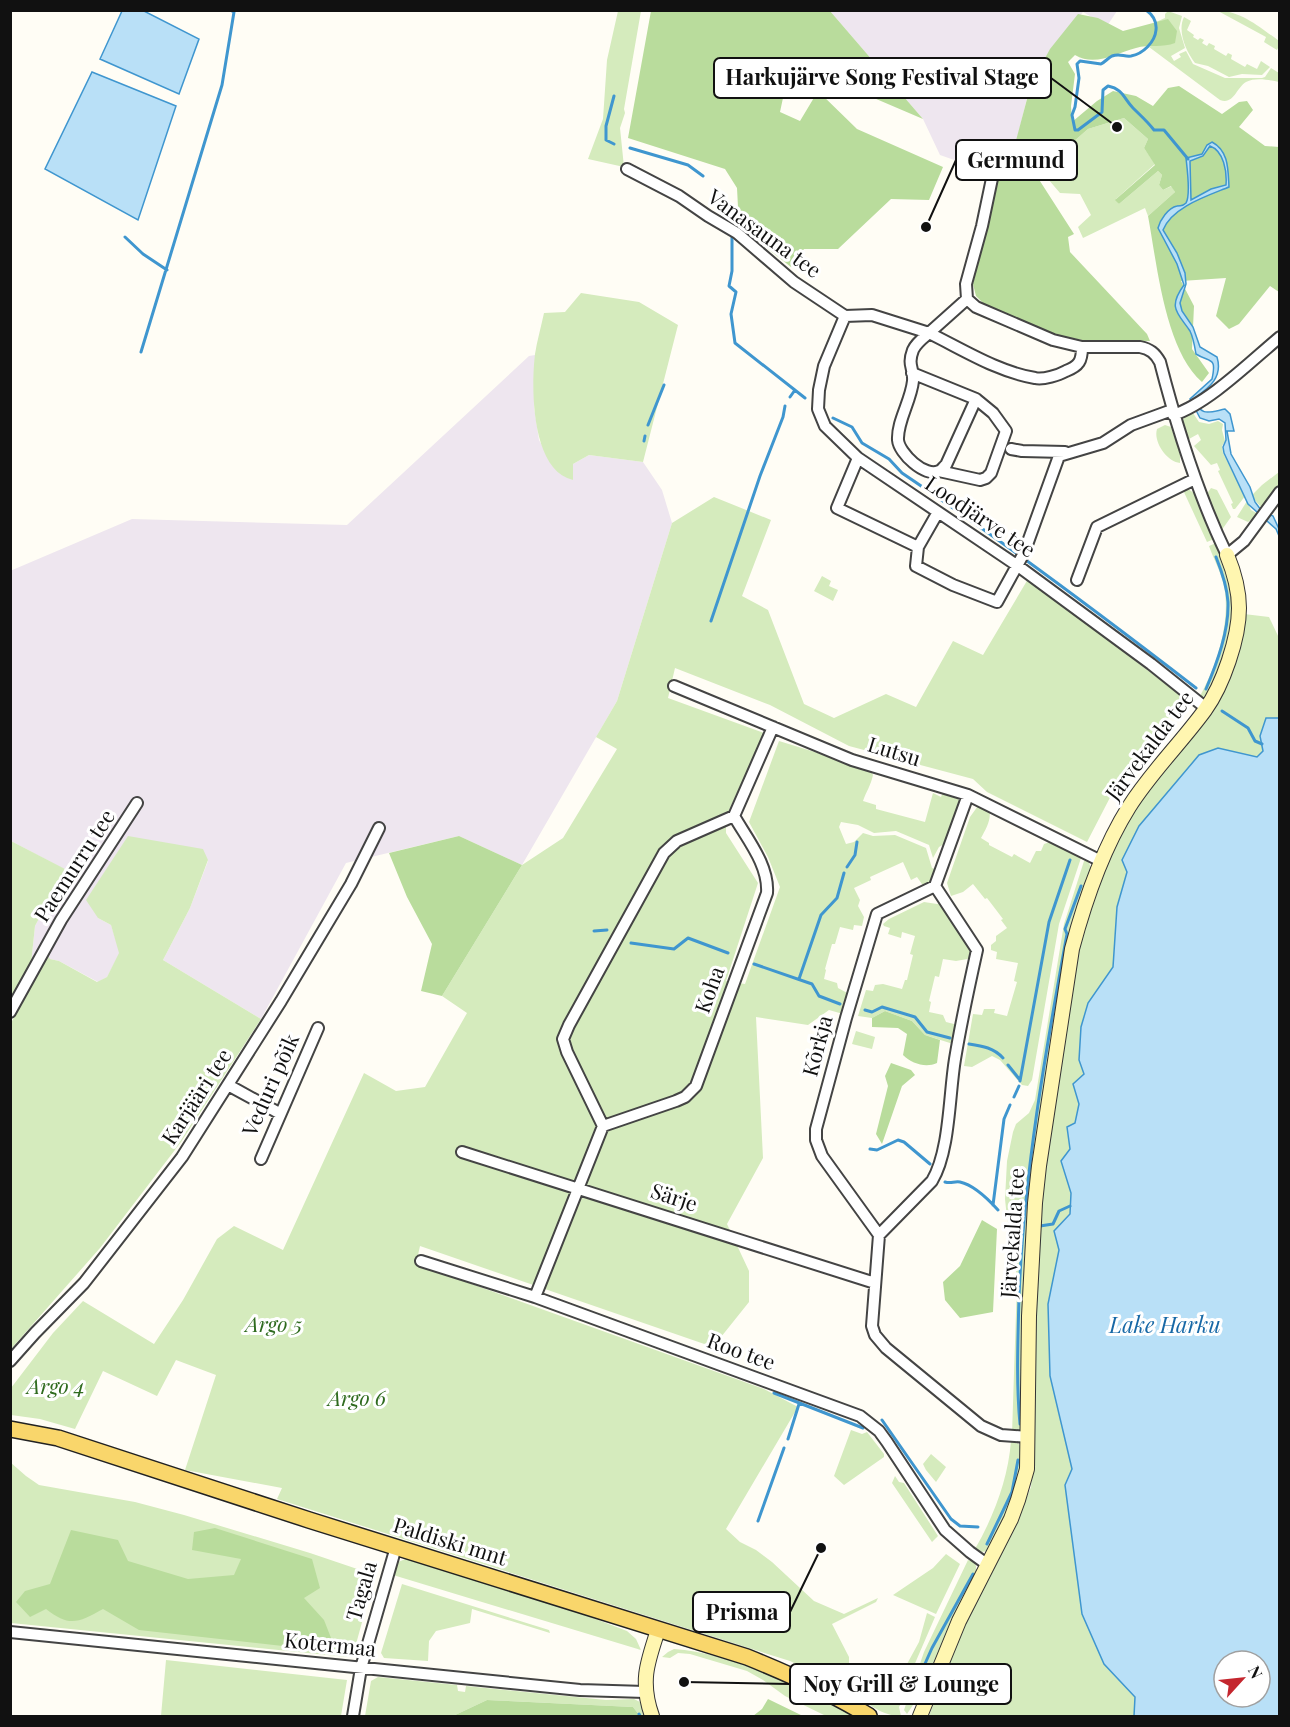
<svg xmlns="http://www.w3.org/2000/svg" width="1290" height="1727" viewBox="0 0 1290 1727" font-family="'Playfair Display',serif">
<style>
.industrial{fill:#eee6ef}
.green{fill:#d5ebbd}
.forest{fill:#b9dc9c}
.water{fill:#b9e0f7;stroke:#3f96cf;stroke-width:1.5;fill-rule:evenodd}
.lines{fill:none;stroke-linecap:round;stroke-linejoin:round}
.stream{stroke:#3f96cf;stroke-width:3}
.street-casing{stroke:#444;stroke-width:14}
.secondary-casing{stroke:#333;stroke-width:16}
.primary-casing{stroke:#222;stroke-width:18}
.street{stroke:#fff;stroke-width:10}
.secondary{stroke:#fff6b0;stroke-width:14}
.primary{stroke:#f9d66b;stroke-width:15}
.labels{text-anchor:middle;stroke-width:6;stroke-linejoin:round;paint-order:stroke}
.street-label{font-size:21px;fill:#111;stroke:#fff}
.park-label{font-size:21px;font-style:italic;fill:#2f6b1f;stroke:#fff}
.water-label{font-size:22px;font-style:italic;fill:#1768a6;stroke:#fff}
.leader{fill:none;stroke:#111;stroke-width:2}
.callout-dot{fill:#111;stroke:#fff;stroke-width:2}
.callout{fill:#fff;stroke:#111;stroke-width:2}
.callout-label{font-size:22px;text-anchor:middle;font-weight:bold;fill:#111}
</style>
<rect width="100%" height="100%" fill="#fffdf5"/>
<path class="industrial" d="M830 11H1117L1107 26 1083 12 1033 74 1013 155 989 147 983 170 940 155 923 119Z
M535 355 534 407 539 440 553 466 573 480V464L589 455 643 462 662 490 672 523 617 701 522 865 459 836 346 863 261 1019 163 960 190 908 208 861 202 849 98 918 111 925 120 953 107 977 98 982 59 961 50 959 31 964 35 926 64 869 11 841 10 571 132 519 347 525 529 356Z"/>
<path class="green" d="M618 11H641L624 109 625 113 620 128 624 167 588 159 603 119 607 60Z
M1168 11 1182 16 1179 28 1185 48 1171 56 1174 61 1181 57 1179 54 1186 51 1193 64 1225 78H1262L1265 77 1271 68 1279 73V82C1269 80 1256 77 1246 82 1236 88 1234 105 1220 100L1149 47 1152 45 1157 26 1156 22 1165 18V14Z
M1218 11C1240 10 1261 28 1279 41V46L1277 50 1264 42 1266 37Z
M1184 17 1191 21 1187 30 1194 35 1193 37 1198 40 1200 38 1204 40 1202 43 1207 46 1209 43 1215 46 1214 49 1226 56 1228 53 1232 55 1231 59 1245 67 1247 64 1257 69 1261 61 1270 67 1262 75 1242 74 1229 77 1208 66 1195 63C1186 51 1177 31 1184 17Z
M1124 118 1148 139 1144 148 1155 164 1116 199 1119 204 1158 171 1162 175 1159 185 1163 190 1172 186 1175 192 1148 216 1145 208 1083 238 1078 227 1091 215 1080 194 1060 193 1048 179 1062 162 1072 143 1088 129Z
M581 293 639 302 678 325 643 462 589 455 573 464V480C531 470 531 388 535 354 537 341 541 327 544 313L565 312Z
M1191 410 1199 422 1209 424 1218 421 1223 424 1222 430 1225 441 1222 446 1223 453 1243 493 1246 495 1235 509H1233L1231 504 1233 503 1218 471 1220 470 1217 463 1211 465 1194 446 1201 440 1198 434 1189 439 1181 422Z
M1165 425 1171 427 1172 430 1180 453V463C1167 462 1153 442 1157 429Z
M1279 472V484L1262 508 1251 496 1262 485Z
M1187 488 1195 494 1214 539 1207 542 1183 490Z
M1211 488 1217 490 1231 517 1221 531 1206 495Z
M714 497 771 520 742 596 768 610 804 704 834 718 886 694 916 707 953 641 983 655 1028 579 1184 698 1117 784 1087 842 987 792 973 779 849 746 770 705 675 668 668 698 764 733 726 817V833L758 883 726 981 745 984 780 887 768 857 749 822 779 741 870 769 873 775C871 785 866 792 863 801L876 805V809L925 822 933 793 941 797 943 792 955 796 959 800V807L946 843 939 847 933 858 929 845 896 831 874 833 858 825 841 822 839 827 846 844 854 842 863 833 873 836 895 835 926 848 932 868 938 870 933 882 924 887 917 877 911 880 903 862 870 877 871 880 854 888 860 900 858 906 864 917 862 926 854 925 853 930 840 927 835 944H832L825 969 826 970 824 979 837 983 838 988 849 994 843 1014 829 1010 808 1025 756 1017 763 1158 727 1224 749 1271V1302L713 1347 420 1246 416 1264 764 1389 798 1407 726 1529 740 1542 756 1550 772 1562 814 1601 844 1614 878 1598 876 1602 832 1624 849 1657V1664C833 1686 810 1670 790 1661L277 1499 282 1488 185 1470 216 1375 176 1360 157 1396 103 1371 75 1429 40 1419 11 1415V1388L53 1333 83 1301 154 1344 183 1300 217 1239 234 1226 283 1250 364 1073 396 1091 425 1087 467 1013 442 996 522 865 563 838 617 749 596 737 617 701 672 523Z
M1247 501 1251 510 1258 514 1248 522 1237 517Z
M1216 543C1243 603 1233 636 1209 694L1203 697 1200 696C1217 665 1231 621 1224 586 1221 572 1214 560 1209 546Z
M822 576 831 581 829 586 838 590 833 601 814 591Z
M1244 614 1269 617 1279 638 1280 718H1266L1264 751 1257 757 1218 748 1127 872 1117 907 1113 967 1088 1003 1081 1027 1079 1060 1084 1074 1073 1084 1079 1104 1075 1123 1067 1128 1070 1149 1061 1161 1071 1193 1070 1214 1054 1231 1059 1250 1048 1304 1050 1376 1072 1469 1183 1716H929L964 1623 1011 1534 1031 1487 1034 1446V1360L1039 1238 1045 1163 1078 946 1094 893 1127 821 1164 770 1207 720 1226 687Z
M980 803 989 809C992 819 986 829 981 838L989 843V845L1012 857 1014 854 1030 863 1036 851H1041L1044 844 1050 842 1081 858 1059 924 1032 1080 1028 1086 1022 1085 1000 1060 992 1056 972 1067 964 1066 973 1014 982 1015 984 1009H995L994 1013 1007 1016 1017 982 1014 981 1018 963 996 959 997 952 991 950V945L996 941V936L1007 928 1001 920 1003 919 987 898 985 899 973 884 963 892 951 896 947 883 970 817Z
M128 836 203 849 208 860 190 908 163 960 261 1019 181 1142 100 1248 11 1349V1023L47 955 50 959 59 961 97 982 107 977 119 953 111 925 98 918 86 900Z
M11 841 65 869 35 926 31 964 11 1003Z
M1088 860 1091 868 1073 919 1067 946 1048 1066 1022 1430 1012 1434 1017 1282 1014 1247 1007 1218 1005 1199 1007 1161 1013 1132 1016 1124 1029 1113 1035 1100 1064 924 1084 861Z
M924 902 937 904 941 903 971 948 973 958 956 961 943 959 939 977 935 976 929 1001 931 1002 929 1012 943 1015 946 1022 958 1025 953 1044 925 1035 912 1021 885 1011 872 1018 858 1016 866 990 873 991 875 985 883 984 902 989 905 980H907L913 955 910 954 915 936 902 932 901 938 888 934 890 928 884 926 883 924 889 919Z
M856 1031 875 1037 872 1049 852 1044Z
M851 1430 862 1434 867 1432 884 1454V1457L844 1485 834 1476Z
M1011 1441 1019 1444C1032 1470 1000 1526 989 1551L981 1552 975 1549C994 1516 1008 1479 1011 1441Z
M931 1454 946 1467 936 1482 926 1470 923 1464Z
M10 1462 26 1476 39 1485 135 1502 184 1515 310 1553 375 1575 353 1655 347 1657 11 1623Z
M895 1476 899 1482 904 1483 938 1536 932 1542 892 1483Z
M946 1554 960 1564 936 1614 893 1595 933 1568Z
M408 1558 580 1613 627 1631 636 1639 641 1650 393 1575 398 1562Z
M968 1560 974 1562 976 1566V1575L953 1619 919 1696 907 1714 904 1710 924 1652Z
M402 1584 549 1630 550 1633 472 1609 470 1623 436 1631 429 1641 428 1661 384 1658 381 1653Z
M927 1613 935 1617 913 1668 907 1664 919 1642Z
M674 1649C732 1653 803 1688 853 1716H826L785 1696 763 1680 747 1671 690 1654 678 1653 670 1658 662 1657 668 1652Z
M166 1660 347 1680 341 1716H161Z
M905 1666 912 1671 907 1693 899 1707 901 1716C888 1717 863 1705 858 1691 855 1683 858 1675 860 1668L867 1670 864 1677 882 1685 888 1672 890 1671 891 1674 900 1673Z
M378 1677 457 1685 458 1691 465 1692 466 1686 606 1700 634 1699 640 1702 646 1716H640L633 1707 487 1700 453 1716H365L371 1681Z"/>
<path class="forest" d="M651 11H830L923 119 813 72 790 65 780 112 800 121 818 91 857 129 943 167 929 200 891 199 838 249H804L791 267 739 226 737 188 725 169 628 138Z
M1078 14 1098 18 1123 31 1168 19 1177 31 1175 43C1163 48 1149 44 1136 48 1117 53 1095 67 1075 55L1068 62 1075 74 1071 106 1072 122 1097 101 1113 91 1136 96 1153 106 1168 88 1179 86 1222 114 1239 102 1247 101 1253 110 1239 127 1265 146 1279 147V292L1270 286 1239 324 1229 329 1216 316 1226 278 1181 281 1194 306 1192 349 1209 373 1202 382C1165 350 1157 264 1148 216L1175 192 1171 186 1163 190 1159 185 1162 175 1158 171 1119 204 1115 200 1155 165 1144 148 1148 139 1124 118 1088 129 1072 143 1076 157 1071 164 1062 162 1048 179C1031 164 1027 160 1003 163L1006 149 1014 148 1031 84 1050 49Z
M1023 170 1038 178 1074 234 1068 237 1070 252 1147 334 1150 341 1082 340 1056 335 984 304 976 296 973 284 999 174Z
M459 836 522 865 442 996 421 991 432 944 407 897 389 853Z
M885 1011 912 1021 925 1035 940 1040 937 1063C926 1068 912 1064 903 1055L907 1034 898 1028 872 1027V1018Z
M891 1063 911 1070 915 1075 902 1086 882 1144 876 1134 888 1086 885 1076Z
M982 1220 997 1229 993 1312 960 1318 945 1300 943 1282 960 1266Z
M215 1528 312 1559 320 1588 304 1598 324 1620 333 1643 318 1650 139 1630 103 1609C79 1622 70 1628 46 1609L30 1617 16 1602 25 1591 50 1584 71 1530 118 1540 128 1561 188 1579 234 1575 241 1559 192 1550 194 1532Z
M768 1699 803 1716H753L762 1709Z
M487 1700 633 1707 640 1716H453Z"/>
<path class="water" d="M122 11H144L199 39 179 94 100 59Z
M92 72 176 106 138 220 45 169Z
M1212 142C1229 151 1228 170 1229 187 1207 196 1172 207 1163 230L1177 253 1185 273 1186 284 1180 303 1182 311 1193 327 1200 347 1217 357C1223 377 1210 387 1195 398 1200 418 1210 412 1225 409L1230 414 1234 431H1227L1231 454 1250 487 1255 502 1261 510 1273 516 1279 529V536L1276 529 1248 504 1224 453 1223 447 1226 440 1225 423 1219 419 1209 421 1200 418 1190 399 1212 379C1217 356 1210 363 1196 354 1195 348 1193 337 1190 331 1178 313 1167 308 1184 285L1177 264 1158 228C1160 220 1168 208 1177 206 1181 205 1182 207 1186 203 1191 195 1187 168 1186 158L1202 154 1207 145ZM1210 146C1224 151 1227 172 1226 185L1211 189 1191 200 1190 161 1203 156Z
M1266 718H1280L1279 1716H1134L1135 1697 1104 1664 1082 1614 1065 1485 1072 1469 1050 1376 1048 1304 1059 1250 1054 1231 1070 1214 1071 1193 1061 1161 1070 1149 1067 1127 1075 1123 1079 1104 1073 1084 1084 1074 1079 1060 1081 1027 1088 1003 1113 967 1117 907 1127 872 1122 860 1139 826 1199 755 1218 748 1257 757 1263 751 1260 736ZM1224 1661H1260V1697H1224Z"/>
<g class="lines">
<path class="stream" d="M1146 10C1153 15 1157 21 1156 30 1155 42 1143 54 1131 56 1124 57 1120 53 1112 56 1108 58 1105 62 1101 64L1080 61 1077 64 1079 78 1075 107 1072 115 1075 130H1078L1102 112 1103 90 1108 86C1123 89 1124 99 1133 108 1141 116 1147 121 1154 130H1164L1188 159
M614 144 606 140V126L614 96
M630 148 688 165 703 176
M732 226 735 212
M732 234V271L729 286 736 292 731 314 735 343 805 398
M125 237 143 254 167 270
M141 352 222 85 234 12 230 10
M790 397 795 390
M833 418 852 427 862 443 889 459 902 473C1003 541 1100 614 1196 688
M648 425 664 385
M644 441 645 436
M711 621 760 476 783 417 785 406
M1206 689C1217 663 1229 631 1228 602 1227 586 1222 572 1216 557
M1222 711 1248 728 1255 741 1262 744
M847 867 855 855 857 842
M594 931 607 930
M631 943 674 949 688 938 728 953
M754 964 812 984 819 996 840 1004
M799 979 821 915 837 898 844 873
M865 1010 872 1012 882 1007 915 1017 927 1032 950 1038
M969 1044C983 1046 994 1048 1003 1058
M1008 1065 1020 1080
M1020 1081 1049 922 1070 860
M1014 1097 1019 1086
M870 1149 877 1150 898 1140 904 1142 930 1164
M945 1182C951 1184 954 1181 960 1182 974 1185 989 1200 998 1210
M993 1205 1004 1119 1010 1105
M1008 1214 1015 1218
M1040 1226 1053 1224 1059 1211 1070 1206
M774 1393 863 1428
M882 1420 951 1519 960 1526 978 1527
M1020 1424C1016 1382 1018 1339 1019 1296 1024 1174 1045 1054 1067 934L1065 929 1081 886
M788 1439 799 1404
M758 1521 784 1448
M987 1544 1012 1492 1018 1460
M920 1675 932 1648 973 1574
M639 1714 640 1716"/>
<g class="street-casing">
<path id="street" d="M998 150 982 226 966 284 967 299 976 307 1053 340 1082 347H1140C1150 349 1155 353 1160 362 1177 428 1197 493 1227 555L1244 541 1280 492
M627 169 679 196 708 216 737 233 794 282 845 316
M967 299 929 333C962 349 998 372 1035 378 1043 380 1059 375 1066 371 1079 366 1082 361 1082 347
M845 316 824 366 819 390 818 409 825 426 858 458 1018 566 1151 664 1206 708
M845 316 872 315 929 333
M912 373 976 399 946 465C943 467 942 470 939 471 925 478 899 453 898 440 897 421 911 401 913 381 914 367 907 366 913 350 916 343 923 338 929 333
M1173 415C1208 404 1251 361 1280 337
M1011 449 1022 451 1065 452
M858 458 837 508 918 547 916 566 953 585 997 602 1024 553 1059 456 1103 443 1131 425 1172 410
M939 471 980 480 986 478 991 473 1006 431 993 413 976 399
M918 547 938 512
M1077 580 1097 527 1195 479
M674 686 852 760 968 795 1101 861
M968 795 935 886 877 914 846 1018 816 1129V1140L822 1156 879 1235 872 1326 875 1335 886 1348 981 1426 1001 1435 1028 1437
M10 1012 61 920 137 803
M228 1085 279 1113
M603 1126 676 1101 685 1097 696 1086 767 893C769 865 747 839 734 816
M462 1152 875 1283
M261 1159 318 1028
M879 1235 932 1181C950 1151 949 1095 955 1059 961 1023 969 986 977 950L935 886
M421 1261 535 1297 860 1416 879 1431 887 1442 945 1530 970 1552 988 1565
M535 1297 603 1126 567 1052 563 1039 569 1025 664 853 677 841 734 816 773 727
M10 1361 35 1333 84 1283 182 1157 281 1001 351 884 379 828
M10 1632 580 1690 645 1692
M353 1716 361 1668 396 1547"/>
</g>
<g class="secondary-casing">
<path id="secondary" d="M652 1716C640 1682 647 1663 658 1630
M920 1716 959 1621 1011 1519 1018 1500 1027 1469 1029 1316 1035 1203 1039 1166 1072 949C1085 900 1102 850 1129 807 1151 772 1181 743 1205 710 1223 685 1239 638 1239 608 1239 589 1234 572 1227 555"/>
</g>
<g class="primary-casing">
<path id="primary" d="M10 1429 58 1438 309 1520 747 1657C789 1674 830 1692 869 1716"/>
</g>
<use href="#street" class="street"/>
<use href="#secondary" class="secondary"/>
<use href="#primary" class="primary"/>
</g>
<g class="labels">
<g class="street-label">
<text transform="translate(764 234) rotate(36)" y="7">Vanasauna tee</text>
<text transform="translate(980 517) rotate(34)" y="7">Loodjärve tee</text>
<text transform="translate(1150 746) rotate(-53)" y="7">Järvekalda tee</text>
<text transform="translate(894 752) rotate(17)" y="7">Lutsu</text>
<text transform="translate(75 866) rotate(-57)" y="7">Paemurru tee</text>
<text transform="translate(710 990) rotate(-70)" y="7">Koha</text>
<text transform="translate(818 1046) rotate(-75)" y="7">Kõrkja</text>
<text transform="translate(271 1085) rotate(-66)" y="7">Veduri põik</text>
<text transform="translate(197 1097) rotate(-57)" y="7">Karjääri tee</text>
<text transform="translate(674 1198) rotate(18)" y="7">Särje</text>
<text transform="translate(1013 1233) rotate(-86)" y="7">Järvekalda tee</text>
<text transform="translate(741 1352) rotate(20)" y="7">Roo tee</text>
<text transform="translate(450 1542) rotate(17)" y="7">Paldiski mnt</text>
<text transform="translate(362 1591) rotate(-74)" y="7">Tagala</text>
<text transform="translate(330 1645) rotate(6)" y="7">Kotermaa</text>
</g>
<g class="park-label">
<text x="274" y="1332">Argo 5</text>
<text x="56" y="1394">Argo 4</text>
<text x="357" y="1406">Argo 6</text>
</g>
<g class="water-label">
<text x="1165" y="1333">Lake Harku</text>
</g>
</g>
<path class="leader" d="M1117 127L1051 78M926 227L956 160M821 1548L790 1612M684 1682L790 1684"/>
<g class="callout-dot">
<circle cx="1117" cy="127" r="6"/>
<circle cx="926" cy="227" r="6"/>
<circle cx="821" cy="1548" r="6"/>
<circle cx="684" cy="1682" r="6"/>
</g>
<g class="callout">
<rect x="714" y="58" width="337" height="40" rx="6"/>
<rect x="956" y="140" width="121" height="40" rx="6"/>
<rect x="693" y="1592" width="97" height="40" rx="6"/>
<rect x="790" y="1664" width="221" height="40" rx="6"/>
</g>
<g class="callout-label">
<text x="882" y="85">Harkujärve Song Festival Stage</text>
<text x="1016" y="168">Germund</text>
<text x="742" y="1620">Prisma</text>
<text x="901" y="1692">Noy Grill &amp; Lounge</text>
</g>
<rect width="1290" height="1727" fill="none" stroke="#111111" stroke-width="24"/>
<g transform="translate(1242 1679) rotate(63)"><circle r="28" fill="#ffffff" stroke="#a0a0a0" stroke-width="1.5"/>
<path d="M0-4.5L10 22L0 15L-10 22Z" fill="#c4262e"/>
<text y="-9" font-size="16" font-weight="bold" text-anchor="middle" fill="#111111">N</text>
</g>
</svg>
